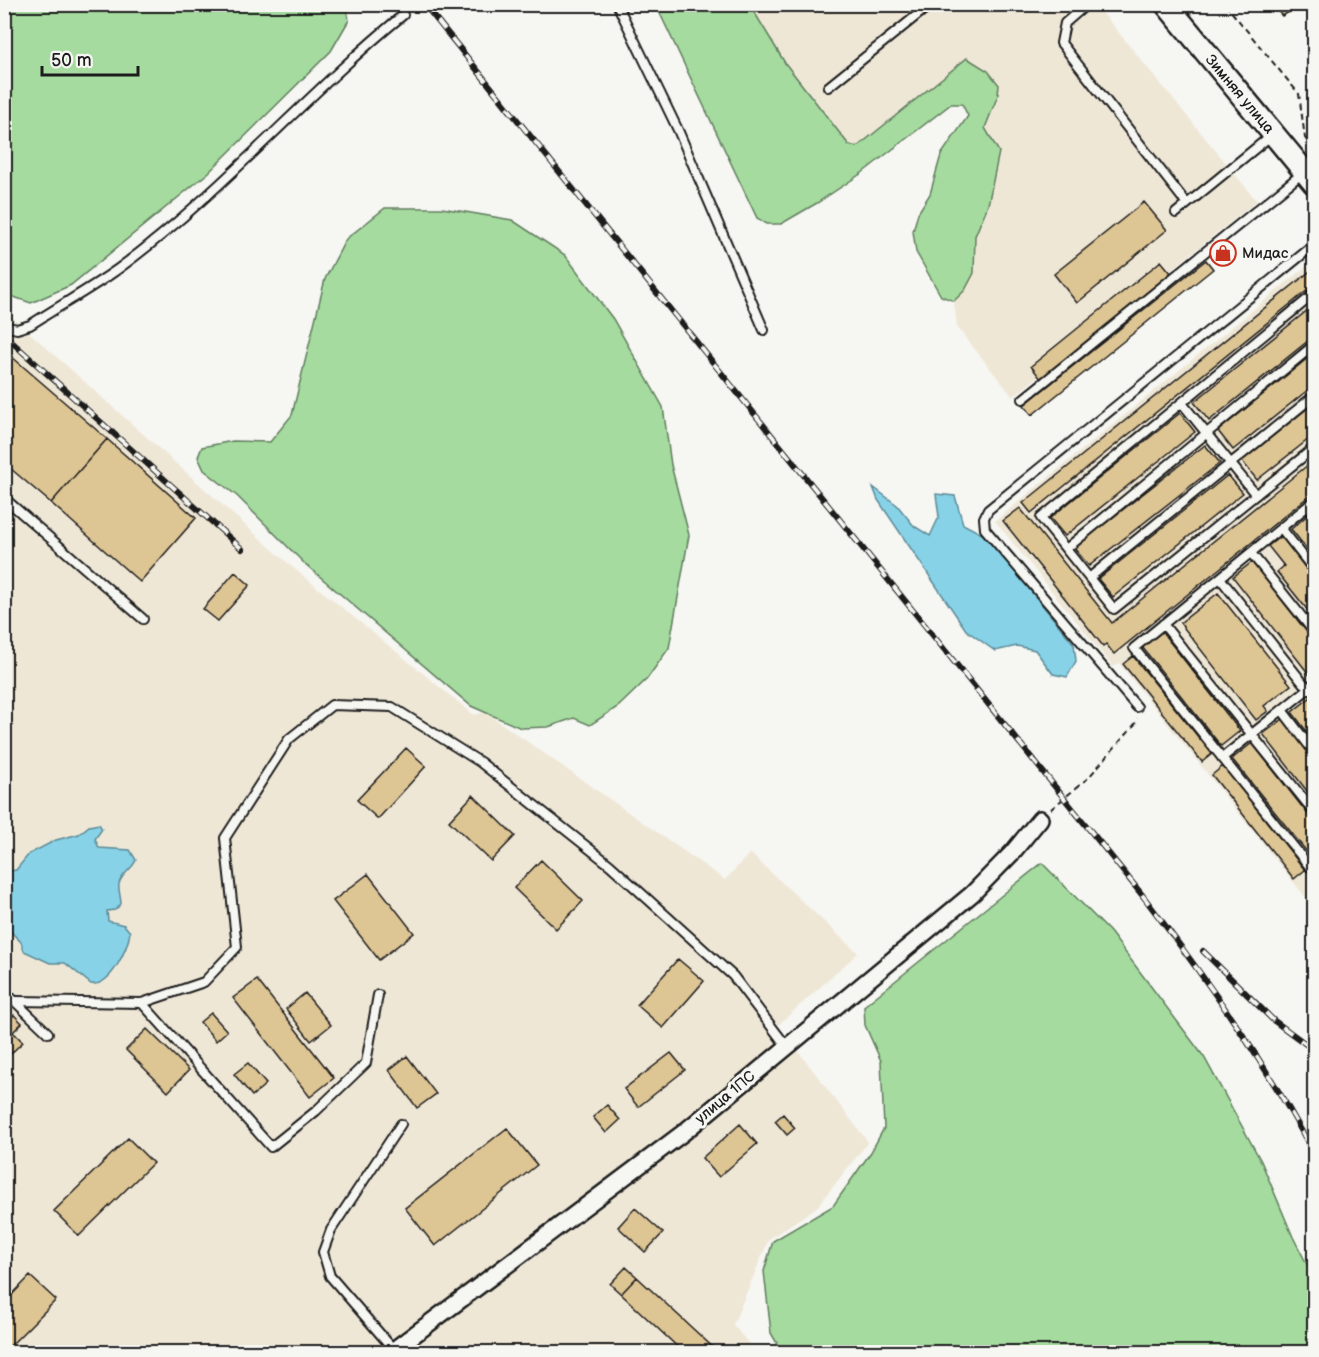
<svg xmlns="http://www.w3.org/2000/svg" width="1319" height="1357" viewBox="0 0 1319 1357" font-family="'Balsamiq Sans',sans-serif">
<style>
.built{fill:#efe7d6}
.green{fill:#a5db9f;stroke:#607c5e;stroke-width:1.5}
.water{fill:#87d2e7;stroke:#5c8996;stroke-width:1.5}
.building{fill:#dec594;stroke:#1c1c1c;stroke-width:1.5}
.lines{fill:none;stroke-linecap:round;stroke-linejoin:round}
.lane-casing{stroke:#1c1c1c;stroke-width:12}
.street-casing{stroke:#1c1c1c;stroke-width:20}
.secondary-casing{stroke:#1c1c1c;stroke-width:26}
.path{stroke:#1c1c1c;stroke-width:2;stroke-dasharray:6 4.5;stroke-linecap:butt}
.lane{stroke:#f6f6f2;stroke-width:8}
.street{stroke:#f6f6f2;stroke-width:15}
.secondary{stroke:#f6f6f2;stroke-width:21}
.rail-casing{stroke:#1c1c1c;stroke-width:6}
.rail{stroke:#f6f6f2;stroke-width:4;stroke-dasharray:11;stroke-linecap:butt}
.labels{text-anchor:middle;stroke-width:6;stroke-linejoin:round;paint-order:stroke}
.street-label{font-size:15px;fill:#1c1c1c;stroke:#f6f6f2}
.poi-label{font-size:15px;fill:#1c1c1c;stroke:#f6f6f2;text-anchor:start}
</style>
<rect width="100%" height="100%" fill="#f6f6f2"/>
<filter id="ink" filterUnits="userSpaceOnUse"><feTurbulence type="fractalNoise" baseFrequency=".0167" numOctaves="2"/><feDisplacementMap in="SourceGraphic" scale="12" xChannelSelector="R" yChannelSelector="G"/><feConvolveMatrix kernelMatrix="1 2 1 2 8 2 1 2 1" color-interpolation-filters="sRGB"/></filter>
<g filter="url(#ink)">
<path class="built" d="M750 5H1096L1257 201 1013 397 957 327 954 301 965 290 974 273 975 236 988 205 999 152 984 128 998 95 988 71 857 147 849 146 785 63Z
M1314 260V893L1307 899 1119 663 1113 667 995 521Z
M4 310 291 566 474 715 485 712 725 880 750 853 858 953 778 1025 868 1142 817 1207 769 1239 733 1325 756 1352H5Z"/>
<path class="green" d="M5 4H346L349 20 331 51 208 173 71 285 31 303 5 294Z
M656 5H750L785 63 849 145 857 147 967 58 988 71 999 85 998 95 985 128 999 152 988 205 975 236 974 273 965 290 954 301 941 296 916 252 913 231 918 213 930 194 941 155 968 116 962 104H951L862 173 817 203 781 224H767L757 218Z
M385 208H442L512 220 565 255 613 319 663 407 671 465 689 535 669 648 647 679 619 706 590 725 574 718 548 727 521 728 471 706 304 563 237 496 204 470 198 457 202 447 233 441 270 442 292 415 325 279 346 239Z
M1042 863 1110 932 1204 1057 1261 1161 1293 1237 1314 1278V1352H782L771 1333 764 1271 773 1241 833 1206 871 1152 884 1128 881 1061 865 1025 864 1006Z"/>
<path class="water" d="M873 487 897 505 914 526 930 536 939 517 936 494 955 496 963 524 986 536 1074 644 1076 661 1067 677 1053 674 1035 650 1017 646 995 651 966 630 878 500Z
M99 824 102 829 95 839 99 848 130 850 136 860C132 870 121 874 119 884 118 890 121 897 121 904L115 910 107 911 108 921 124 925 130 932C128 948 111 987 91 984L65 963H50L24 951 21 942 5 926V879L10 871 16 870 29 854 56 840 79 834 89 826Z"/>
<path class="building" d="M1272 4H1302V5L1282 16Z
M1144 202 1167 230 1077 303 1054 274Z
M1223 245 1230 255 1219 263 1212 253Z
M1206 260 1213 269 1032 415 1024 405Z
M1161 261 1171 273 1041 379 1031 366Z
M1314 268V285L1031 513 1023 503Z
M1314 305V336L1209 421 1194 402Z
M4 350 107 439 51 503 4 463Z
M1314 353V385L1233 450 1218 431Z
M1314 403V435L1257 480 1242 461Z
M1180 413 1195 432 1065 536 1050 518Z
M107 439 196 518 140 582 51 503Z
M1205 445 1220 463 1089 566 1074 548Z
M1314 460V492L1114 654 1106 644 1103 646 1003 521 1020 508 1112 623Z
M1228 475 1243 493 1113 597 1098 579Z
M1309 514 1314 520V558L1291 529Z
M1281 536 1314 579V618L1277 572 1284 566 1268 546Z
M1252 562 1314 641V676L1312 678 1233 577Z
M235 572 250 585 218 621 203 609Z
M1218 593 1291 685 1264 706 1268 711 1256 720 1180 623Z
M1162 632 1240 731 1221 746 1142 647Z
M1133 656 1212 754 1202 762 1123 664Z
M1311 697 1314 701V741L1292 712Z
M1283 719 1314 759V800L1263 734Z
M1252 743 1314 822V854L1311 857 1232 759Z
M406 748 426 766 378 819 357 800Z
M1223 766 1305 870 1294 879 1212 775Z
M473 795 515 836 491 861 449 821Z
M541 860 583 901 556 929 514 888Z
M368 874 414 933 379 960 333 901Z
M678 959 704 981 663 1028 637 1005Z
M257 980 334 1078 310 1097 233 998Z
M305 993 331 1025 311 1041 286 1009Z
M211 1013 227 1031 216 1041 200 1022Z
M14 1015 22 1023 13 1032 23 1042 4 1060V1024Z
M147 1029 189 1070 168 1092 126 1050Z
M671 1053 685 1070 638 1107 624 1089Z
M407 1056 436 1094 417 1108 389 1070Z
M248 1063 266 1084 252 1096 234 1074Z
M607 1105 620 1120 606 1133 593 1117Z
M783 1114 795 1128 787 1135 775 1121Z
M740 1124 757 1144 719 1177 702 1158Z
M507 1128 537 1165 435 1246 405 1208Z
M128 1138 153 1163 79 1236 54 1211Z
M635 1208 663 1233 645 1252 618 1227Z
M626 1267 637 1277 621 1294 610 1284Z
M30 1276 56 1300 4 1352V1303Z
M637 1277 718 1352H683L621 1294Z"/>
<g class="lines">
<g class="lane-casing">
<path id="lane" d="M617 4 678 130 764 330
M1087 4 1065 23 1061 43 1187 204
M828 87 931 4
M1176 213 1273 134
M1314 294 1041 518 1114 609 1314 448
M4 326 17 329 30 325C59 306 90 289 118 269 221 194 305 95 403 15
M1023 399 1304 172
M1182 403 1256 495
M4 498 143 619
M1314 501 1134 648 1310 867 1314 863
M1281 528 1314 570
M1066 549 1314 345
M1251 553 1314 632
M1089 578 1314 396
M1220 578 1303 683 1314 692
M1163 624 1314 812
M1137 707 985 529 984 518 988 510 1314 245
M1282 710 1314 752
M1222 758 1313 685
M4 991 48 1033
M17 1001 142 1003 204 982 237 947 225 838 289 739 332 705 392 707 480 762 610 865 733 976 787 1047
M142 1003 271 1147 316 1111 366 1063 378 995
M394 1350 330 1276 323 1252 331 1230 401 1124"/>
</g>
<g class="street-casing">
<path id="street" d="M391 1352 683 1133 972 894 1012 853 1040 819"/>
</g>
<g class="secondary-casing">
<path id="secondary" d="M1166 4 1314 183"/>
</g>
<path class="path" d="M1225 4 1299 94 1305 138 1314 149
M1051 809 1088 778 1135 724 1137 718"/>
<use href="#lane" class="lane"/>
<use href="#street" class="street"/>
<use href="#secondary" class="secondary"/>
<g class="rail-casing">
<path id="rail" d="M424 4 1143 896C1206 979 1266 1063 1314 1154
M4 335 242 549
M1203 951 1273 1020 1314 1050"/>
</g>
<use href="#rail" class="rail"/>
</g>
</g>
<defs>
<g id="shop-ring" transform="scale(1.35)"><circle r="9.5" fill="#f6f6f2" stroke="#c8321e" stroke-width="1.5"/><path d="M-5-2.5h2.3a2.7 3.5 0 0 1 5.4 0H5L5.5 6h-11ZM-1.5-2.5h3a1.5 2.3 0 0 0-3 0Z" fill="#c8321e"/></g>
</defs>
<g fill-rule="evenodd">
<use href="#shop-ring" x="1223" y="253"/>
</g>
<g class="labels">
<g class="street-label">
<text transform="translate(1240 94) rotate(50)" y="5">Зимняя улица</text>
<text transform="translate(725 1097) rotate(-40)" y="5">улица 1ПС</text>
</g>
<g class="poi-label">
<text x="1242" y="258">Мидас</text>
</g>
</g>
<rect width="1319" height="1357" fill="none" stroke="#f6f6f2" stroke-width="24"/>
<rect x="12" y="12" width="1295" height="1333" fill="none" stroke="#1c1c1c" stroke-width="2" filter="url(#ink)"/>
<path d="M42 66v9h96v-9" fill="none" stroke="#1c1c1c" stroke-width="3"/>
<text x="51" y="66" font-size="18" fill="#1c1c1c" stroke="#f6f6f2" stroke-width="4.5" paint-order="stroke">50 m</text>
</svg>
